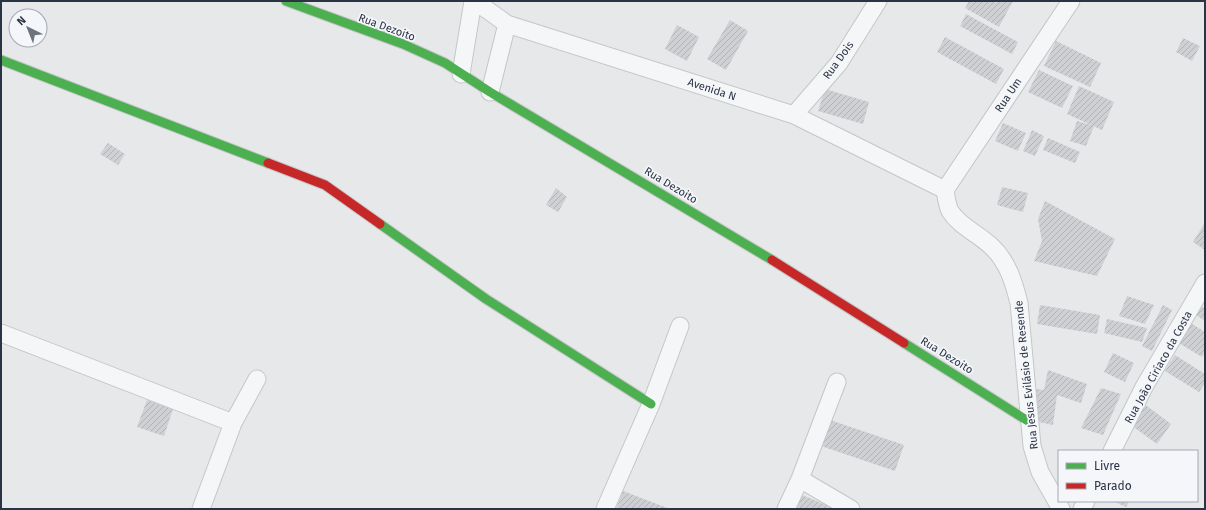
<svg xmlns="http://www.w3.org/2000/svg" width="1206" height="510" viewBox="0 0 1206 510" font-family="'Fira Sans',sans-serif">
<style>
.building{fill:url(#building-hatch)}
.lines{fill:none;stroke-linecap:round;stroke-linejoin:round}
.street-casing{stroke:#c4c6c8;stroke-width:19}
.fast-casing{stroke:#c4c6c8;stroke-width:11}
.jam-casing{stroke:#c4c6c8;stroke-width:11}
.street{stroke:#f5f6f7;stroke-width:17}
.fast{stroke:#4caf50;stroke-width:9}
.jam{stroke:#c62828;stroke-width:9}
.labels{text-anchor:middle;stroke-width:3.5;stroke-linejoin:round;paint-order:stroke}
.street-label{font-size:11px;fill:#2b3445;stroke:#f4f6f9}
</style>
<defs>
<pattern id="building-hatch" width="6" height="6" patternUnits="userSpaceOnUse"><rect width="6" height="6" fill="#ced0d3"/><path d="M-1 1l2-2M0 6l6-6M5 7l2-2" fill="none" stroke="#b1b3b6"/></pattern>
</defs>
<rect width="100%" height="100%" fill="#e6e8ea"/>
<path class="building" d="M969 1H992L996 3 997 1H1013L999 27 965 8Z
M966 14 1018 42 1012 54 960 26Z
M730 20 748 31 726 70 707 59Z
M677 25 699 37 687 61 665 49Z
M945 37 1004 69 996 84 937 52Z
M1183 38 1200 46 1192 61 1176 52Z
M1056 41 1101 63 1090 87 1044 66Z
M1039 70 1073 86 1062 108 1028 92Z
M1079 86 1114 102 1102 130 1067 114Z
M825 89 869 102 863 124 818 111Z
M1077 121 1094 126 1086 146 1070 141Z
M1003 123 1026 133 1018 151 995 141Z
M1032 130 1044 136 1035 156 1023 151Z
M1048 138 1080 152 1075 163 1043 150Z
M108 143 125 154 118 165 100 154Z
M1002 187 1028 193 1023 212 997 205Z
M556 188 567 197 558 212 546 205Z
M1045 201 1115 239 1097 276 1034 261 1042 241 1038 219Z
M1204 224H1205V250L1193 242Z
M1127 296 1154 305 1145 324 1119 316Z
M1040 305 1100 315 1097 334 1037 324Z
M1163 305 1172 310 1152 351 1142 346Z
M1201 306 1205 309V321L1196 315Z
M1107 319 1147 328 1142 342 1104 333Z
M1189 322 1205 332V352L1202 357 1177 342Z
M1113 353 1134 363 1125 382 1104 372Z
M1175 355 1205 374V383L1199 392 1165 371Z
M1048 370 1087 384 1081 403 1057 395 1053 425 1039 422 1036 389 1044 390Z
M1101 388 1121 394 1103 435 1081 428Z
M147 400 173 409 164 436 137 427Z
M1143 403 1171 424 1157 444 1128 423Z
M830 420 904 445 895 471 821 446Z
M623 491 670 509H616Z
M802 495 836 509H796Z
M1113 501H1129L1126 507Z"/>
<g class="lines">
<g class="street-casing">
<path id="street" d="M475 1 507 24 794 115 945 190
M461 74 473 1
M490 92 507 24
M794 115 839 63 878 1
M945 190C946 196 947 205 950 211 960 227 979 234 992 247 1008 262 1014 283 1019 303L1032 446 1040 472 1061 509
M945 190 1071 1
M1 333 233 423
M1112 451 1144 387 1205 283
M800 479 851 509
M201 509 233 423 257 379
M605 509 651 404 680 326
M786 509 800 479 837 382
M1082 509 1086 501"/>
</g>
<g class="fast-casing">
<path id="fast" d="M286 1 403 44 445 63 490 92 772 260
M1 60 268 163
M380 224 486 299 651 404
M904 343 1028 421"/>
</g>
<g class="jam-casing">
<path id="jam" d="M268 163 325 185 380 224
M772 260 904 343"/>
</g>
<use href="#street" class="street"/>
<use href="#fast" class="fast"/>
<use href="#jam" class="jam"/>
</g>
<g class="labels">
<g class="street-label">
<text transform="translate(387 27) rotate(20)" y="4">Rua Dezoito</text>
<text transform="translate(838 60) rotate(-54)" y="4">Rua Dois</text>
<text transform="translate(712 89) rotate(18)" y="4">Avenida N</text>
<text transform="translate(1008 95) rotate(-56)" y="4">Rua Um</text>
<text transform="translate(671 185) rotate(31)" y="4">Rua Dezoito</text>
<text transform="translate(947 355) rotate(32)" y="4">Rua Dezoito</text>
<text transform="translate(1158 367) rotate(-61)" y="4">Rua João Ciríaco da Costa</text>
<text transform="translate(1026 375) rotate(-96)" y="4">Rua Jesus Evilásio de Resende</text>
</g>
</g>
<rect width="1206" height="510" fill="none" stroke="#2b3445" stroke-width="4"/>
<rect x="1058" y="450" width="140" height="52" fill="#f4f6f9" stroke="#a4a8b1"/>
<rect x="1066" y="463" width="20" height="6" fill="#4caf50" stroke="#a4a8b1"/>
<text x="1094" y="470" font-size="12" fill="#2b3445">Livre</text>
<rect x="1066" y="483" width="20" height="6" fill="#c62828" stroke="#a4a8b1"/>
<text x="1094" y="490" font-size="12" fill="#2b3445">Parado</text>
<g transform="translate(28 28) rotate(317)"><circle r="19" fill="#f4f6f9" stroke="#a4a8b1"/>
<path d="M0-3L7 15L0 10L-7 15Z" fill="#6c737f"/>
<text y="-6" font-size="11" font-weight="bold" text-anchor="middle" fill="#2b3445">N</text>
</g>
</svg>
